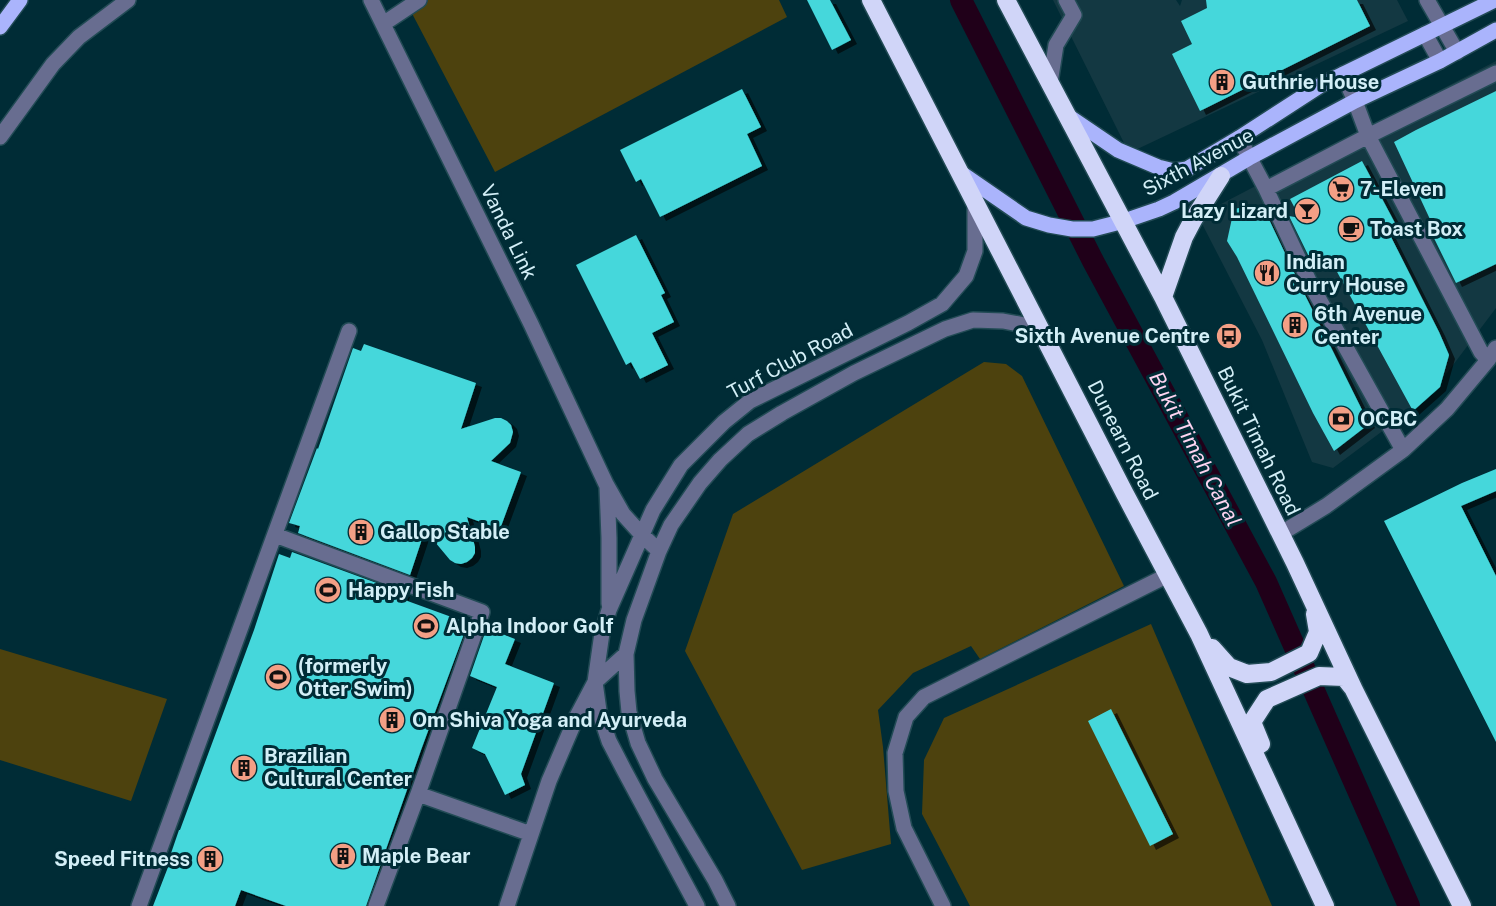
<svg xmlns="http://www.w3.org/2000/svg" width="1496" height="906" viewBox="0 0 1496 906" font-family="'Public Sans',sans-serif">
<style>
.built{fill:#133842}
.green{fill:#4d420e}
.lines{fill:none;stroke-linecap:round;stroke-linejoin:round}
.canal{stroke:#200019;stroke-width:22}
.building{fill:#45d7db;filter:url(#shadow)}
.minor-casing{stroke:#224b55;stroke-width:18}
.major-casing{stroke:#224b55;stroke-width:18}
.highway-casing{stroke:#224b55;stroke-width:21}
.minor{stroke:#686d90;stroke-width:15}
.major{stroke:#aab4fc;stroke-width:15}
.highway{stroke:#d0d5f8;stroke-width:18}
.labels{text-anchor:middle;stroke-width:6;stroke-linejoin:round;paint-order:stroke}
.poi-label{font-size:20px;font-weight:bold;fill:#d3eff7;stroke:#002c36;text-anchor:start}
.street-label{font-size:20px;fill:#d3eff7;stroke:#002c36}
.water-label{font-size:21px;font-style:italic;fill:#fed4f1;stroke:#002c36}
</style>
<defs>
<filter id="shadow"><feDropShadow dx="6" dy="4" stdDeviation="0" flood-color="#0009"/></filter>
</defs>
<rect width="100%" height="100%" fill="#002c36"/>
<path class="built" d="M1053 0H1176L1180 6 1182 0H1397L1408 21 1129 153Z
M1496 61V308L1447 373 1400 418 1333 468 1312 462 1262 340 1198 216Z"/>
<path class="green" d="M405 0H779L787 17 495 172Z
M984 362 1006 364 1022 376 1124 586 980 659 971 646 913 673 878 710 883 747 891 844 802 870 685 651 733 514Z
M1151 624 1272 906H970L922 814 924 760 944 718Z
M0 649 167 699 131 801 0 760Z"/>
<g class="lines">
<path class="canal" d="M961 0 1093 261 1266 582 1409 906"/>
</g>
<path class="building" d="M807 0H830L851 40 832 50Z
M1206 0H1357L1370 26 1200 111 1172 54 1192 44 1181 21 1207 8Z
M742 89 761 127 747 134 762 166 660 217 641 179 636 182 620 150Z
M1496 91V264L1456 283 1431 232 1435 230 1394 142 1416 130Z
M1362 161 1396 225 1387 229 1439 332 1449 355 1440 387 1413 411 1330 259 1314 267 1289 216 1300 218 1290 199Z
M1244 207 1265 211 1301 287 1369 424 1334 451 1313 413 1237 257 1227 241 1234 209Z
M636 235 665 293 661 295 674 322 652 333 668 365 640 379 631 362 626 365 576 265Z
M364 344 476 383 461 429 495 418H501L507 421 511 425 513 432 510 443 491 461 521 472 500 529 467 517 475 547V553L472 558 467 562 461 564 455 563 450 560 425 530 410 575 298 533 300 526 289 523 317 448 318 449 353 348 361 351Z
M1496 469V491L1461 506 1496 576V742L1384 521 1462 483Z
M292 552 404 593 402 599 468 623 421 750 366 906H286L241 890 235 906H153L170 862H168L179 830H180L254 630 279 554 290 558Z
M486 630 491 632 492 630 515 639 505 664 554 683 521 774 525 785 505 795 485 754 472 748 497 687 470 676Z
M1111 709 1173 834 1150 846 1088 721Z"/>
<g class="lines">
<g class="minor-casing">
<path id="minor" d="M371 0 531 324 606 484 623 514 642 535 659 551
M1427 0 1457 52
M383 24 419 0
M1425 34 1440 61
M1343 74 1355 101 1368 136 1481 352 1488 360
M1050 83 1056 45 1074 15 1066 0
M0 137 53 64 79 37 128 0
M1239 138 1266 189 1310 283 1403 450
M1266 189 1368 136 1496 73
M607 487 609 538V604
M1280 534 1326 506 1403 450 1447 409 1488 360 1496 348
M275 535 482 612 418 794
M139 906 349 331
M376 906 418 794 531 834
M507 906 549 781 576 718 595 682 626 654
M697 906 624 770 609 741 599 711 595 682 602 633 609 610 653 510 681 465 724 422 750 401 908 323 942 304 966 276 975 251V204
M728 906 715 880 655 779 638 743 629 712 627 691 626 654 634 620 659 551 671 525 700 483 720 460 748 434 782 413 854 373 945 329 973 320 1003 321 1040 328
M943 906 904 828 896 791 895 753 906 717 924 697 1168 575"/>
</g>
<g class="major-casing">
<path id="major" d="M0 27 20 0
M1068 116 1118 150 1158 167 1174 171 1187 169 1239 138 1321 85 1495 0
M958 171 1026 218 1049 225 1072 229H1093L1124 221 1159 209 1174 202 1249 158 1355 101 1440 61 1496 30"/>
</g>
<g class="highway-casing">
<path id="highway" d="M871 0 1125 494 1199 634 1325 906
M1006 0 1163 297 1295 563 1354 690 1462 906
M1163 297 1184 237 1193 220 1221 176
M1212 648 1229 667 1247 674 1271 672 1309 653 1318 632 1315 614
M1261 744 1252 722 1267 699 1319 676 1344 677 1352 687"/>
</g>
<use href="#minor" class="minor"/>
<use href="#major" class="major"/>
<use href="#highway" class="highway"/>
</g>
<defs>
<g id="building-disc" transform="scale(1.35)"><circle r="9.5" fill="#f39f85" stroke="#002c36"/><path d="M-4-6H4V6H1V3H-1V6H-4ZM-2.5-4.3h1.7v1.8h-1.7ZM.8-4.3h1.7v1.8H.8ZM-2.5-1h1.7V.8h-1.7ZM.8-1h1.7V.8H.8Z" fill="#111"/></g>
<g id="supermarket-disc" transform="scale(1.35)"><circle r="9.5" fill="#f39f85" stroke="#002c36"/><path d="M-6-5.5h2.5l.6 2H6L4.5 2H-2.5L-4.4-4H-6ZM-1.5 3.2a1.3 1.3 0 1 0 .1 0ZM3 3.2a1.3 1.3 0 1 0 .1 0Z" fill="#111"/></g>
<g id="bar-disc" transform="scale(1.35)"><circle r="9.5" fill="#f39f85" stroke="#002c36"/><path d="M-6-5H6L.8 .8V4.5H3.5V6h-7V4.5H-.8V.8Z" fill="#111"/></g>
<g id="cafe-disc" transform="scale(1.35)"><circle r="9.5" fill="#f39f85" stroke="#002c36"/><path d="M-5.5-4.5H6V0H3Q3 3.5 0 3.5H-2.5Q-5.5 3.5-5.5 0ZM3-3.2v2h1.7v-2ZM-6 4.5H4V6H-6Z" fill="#111"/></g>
<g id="restaurant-disc" transform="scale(1.35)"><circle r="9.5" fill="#f39f85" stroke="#002c36"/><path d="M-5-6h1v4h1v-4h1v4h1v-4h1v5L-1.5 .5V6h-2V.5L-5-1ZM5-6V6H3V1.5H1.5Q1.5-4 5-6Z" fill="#111"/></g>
<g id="bus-disc" transform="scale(1.35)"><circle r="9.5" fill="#f39f85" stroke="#002c36"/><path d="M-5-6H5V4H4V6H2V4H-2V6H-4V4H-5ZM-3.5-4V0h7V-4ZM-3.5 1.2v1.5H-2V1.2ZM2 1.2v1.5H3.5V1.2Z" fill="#111"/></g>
<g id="bank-disc" transform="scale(1.35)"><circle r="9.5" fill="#f39f85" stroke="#002c36"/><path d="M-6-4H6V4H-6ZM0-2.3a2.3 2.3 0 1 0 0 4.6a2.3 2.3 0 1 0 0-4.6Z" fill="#111"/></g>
<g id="stadium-disc" transform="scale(1.35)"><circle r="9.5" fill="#f39f85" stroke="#002c36"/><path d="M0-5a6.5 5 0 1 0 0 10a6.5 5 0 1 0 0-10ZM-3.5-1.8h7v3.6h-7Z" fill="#111"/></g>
</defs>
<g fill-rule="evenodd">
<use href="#building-disc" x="1222" y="82"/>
<use href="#supermarket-disc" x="1341" y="189"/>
<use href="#bar-disc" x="1307" y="211"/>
<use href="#cafe-disc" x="1351" y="229"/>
<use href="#restaurant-disc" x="1267" y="273"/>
<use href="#building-disc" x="1295" y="325"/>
<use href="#bus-disc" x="1229" y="336"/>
<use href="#bank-disc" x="1341" y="419"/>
<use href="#building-disc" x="361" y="532"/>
<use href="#stadium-disc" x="328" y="590"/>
<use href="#stadium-disc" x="426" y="626"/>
<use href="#stadium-disc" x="278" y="677"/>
<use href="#building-disc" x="392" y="720"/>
<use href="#building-disc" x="244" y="768"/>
<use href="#building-disc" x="343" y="856"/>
<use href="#building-disc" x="210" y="859"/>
</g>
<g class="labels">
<g class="poi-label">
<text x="1242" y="89">Guthrie House</text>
<text x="1360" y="196">7-Eleven</text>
<text x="1288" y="218" text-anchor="end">Lazy Lizard</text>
<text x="1370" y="236">Toast Box</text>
<text x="1286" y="269">Indian<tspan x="1286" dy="23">Curry House</tspan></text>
<text x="1314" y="321">6th Avenue<tspan x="1314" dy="23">Center</tspan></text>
<text x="1210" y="343" text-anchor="end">Sixth Avenue Centre</text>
<text x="1360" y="426">OCBC</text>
<text x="380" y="539">Gallop Stable</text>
<text x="348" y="597">Happy Fish</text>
<text x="446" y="633">Alpha Indoor Golf</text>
<text x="298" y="673">(formerly<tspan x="298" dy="23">Otter Swim)</tspan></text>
<text x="412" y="727">Om Shiva Yoga and Ayurveda</text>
<text x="264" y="763">Brazilian<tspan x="264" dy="23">Cultural Center</tspan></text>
<text x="362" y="863">Maple Bear</text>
<text x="190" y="866" text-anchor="end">Speed Fitness</text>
</g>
<g class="street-label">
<text transform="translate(1198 162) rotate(-28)" y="7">Sixth Avenue</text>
<text transform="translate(509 232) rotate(64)" y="7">Vanda Link</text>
<text transform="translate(790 361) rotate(-28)" y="7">Turf Club Road</text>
<text transform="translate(1123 440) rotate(63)" y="7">Dunearn Road</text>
<text transform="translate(1259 441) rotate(64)" y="7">Bukit Timah Road</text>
</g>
<g class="water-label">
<text transform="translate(1195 449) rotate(62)" y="7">Bukit Timah Canal</text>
</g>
</g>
</svg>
